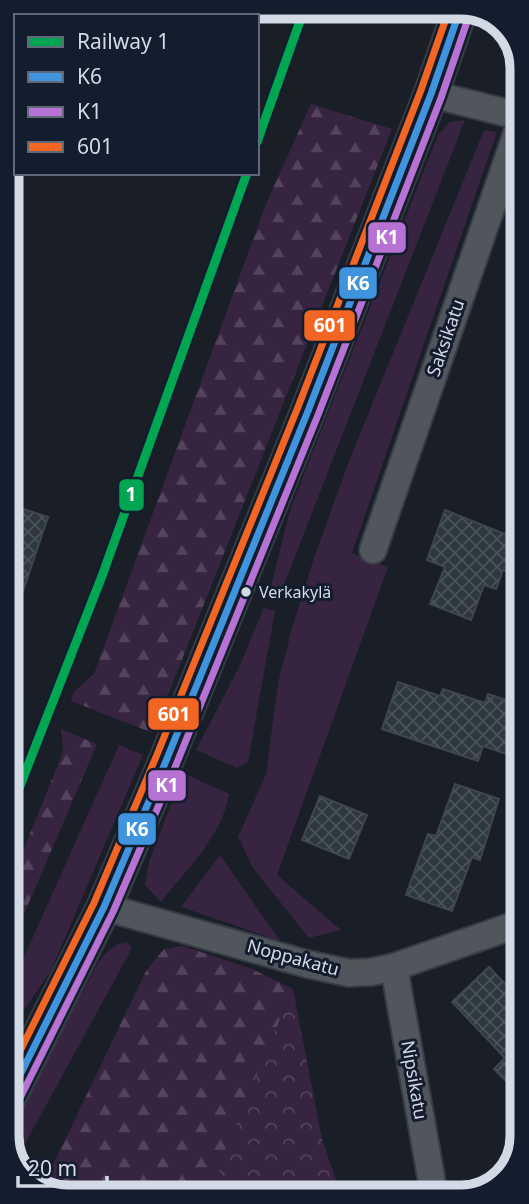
<svg xmlns="http://www.w3.org/2000/svg" width="529" height="1204" viewBox="0 0 529 1204" font-family="'Noto Sans',sans-serif">
<style>
.grass{fill:#372440}
.forest{fill:url(#forest-firs)}
.park{fill:url(#park-crowns)}
.building{fill:url(#building-cross-hatch);stroke:#3f464c;stroke-width:2}
.lines{fill:none;stroke-linecap:round;stroke-linejoin:round}
.minor-casing{stroke:#373b43;stroke-width:30}
.tertiary-casing{stroke:#373b43;stroke-width:37}
.minor{stroke:#51565d;stroke-width:26}
.tertiary{stroke:#51565d;stroke-width:33}
.bus-1-casing{stroke:#131d2d;stroke-width:12}
.bus-2-casing{stroke:#131d2d;stroke-width:12}
.bus-3-casing{stroke:#131d2d;stroke-width:12}
.bus-1{stroke:#4094de;stroke-width:7}
.bus-2{stroke:#b673d3;stroke-width:7}
.bus-3{stroke:#f26522;stroke-width:7}
.rail-1-casing{stroke:#131d2d;stroke-width:14}
.rail-1{stroke:#00a651;stroke-width:9}
.bus-dot{fill:#d3dae5;stroke:#131d2d;stroke-width:2.5}
.labels{text-anchor:middle;stroke-width:6;stroke-linejoin:round;paint-order:stroke}
.bus-label{font-size:16px;fill:#d3dae5;stroke:#131d2d;text-anchor:start}
.street-label{font-size:18px;fill:#d3dae5;stroke:#131d2d}
.rim{fill:none;stroke:#d3dae5;stroke-width:9}
.line-badge{stroke:#131d2d;stroke-width:2.5}
.badge-label{font-size:19px;text-anchor:middle;font-weight:bold;fill:#fff}
</style>
<defs>
<pattern id="forest-firs" width="22" height="20" patternUnits="userSpaceOnUse" patternTransform="scale(1.75)"><rect width="22" height="20" fill="#372440"/><path d="M5 1l3.5 6h-7zM16 11l3.5 6h-7z" fill="#53435b"/></pattern>
<pattern id="park-crowns" width="20" height="18" patternUnits="userSpaceOnUse" patternTransform="scale(1.75)"><rect width="20" height="18" fill="#372440"/><path d="M2 6a3 3 0 1 1 6 0M12 15a3 3 0 1 1 6 0" fill="none" stroke="#53435b"/></pattern>
<pattern id="building-cross-hatch" width="8" height="8" patternUnits="userSpaceOnUse" patternTransform="scale(1.75)"><rect width="8" height="8" fill="#2c373e"/><path d="M0 0l8 8M0 8l8-8" fill="none" stroke="#4a535a"/></pattern>
</defs>
<rect width="100%" height="100%" fill="#191e27"/>
<path class="grass" d="M465 120 280 595 270 591 290 510 438 135 450 122Z
M484 130 497 132 352 553 388 567 277 875 341 930 309 938 253 868 238 837 266 774 278 683 292 628 313 561 349 461Z
M264 608 275 611 248 762 237 768 196 750 239 667Z
M119 745 143 755 51 971 10 1030V998L23 959Z
M183 773 229 794C223 835 186 870 161 902L145 885 149 862Z
M220 855 280 941 181 907Z
M127 942 131 947 130 952 15 1162 10 1156V1129L99 961C107 952 114 943 127 942Z"/>
<path class="forest" d="M311 104 392 129 153 733 71 701 73 693 94 674 266 204Z
M61 729 97 744 10 947V883L63 752Z
M183 946 252 969 293 989 223 1156 211 1196 64 1197 42 1188 146 971 164 949Z"/>
<path class="park" d="M293 989 322 1139 341 1195 211 1196 223 1156Z"/>
<path class="building" d="M8 504 48 517 13 621 9 620Z
M445 510 520 540V577L503 570 496 589 484 585 471 620 430 604 445 567 427 560Z
M398 682 440 696 443 689 485 703 488 694 521 705V759L483 746 478 761 382 729Z
M455 784 499 799 480 860 472 857 452 911 406 895 428 834 436 836Z
M320 796 367 815 349 859 302 840Z
M489 967 521 1001 522 1097 494 1069 505 1058 452 1002Z"/>
<g class="lines">
<g class="minor-casing">
<path id="minor" d="M431 94 519 116
M373 550 519 127
M104 907 307 964 349 973 371 972 394 967 521 923
M394 967 434 1194"/>
</g>
<g class="tertiary-casing">
<path id="tertiary" d="M10 1095 104 907 166 761 308 411 431 94 461 7"/>
</g>
<use href="#minor" class="minor"/>
<use href="#tertiary" class="tertiary"/>
<g class="bus-1-casing">
<path id="bus-1" d="M10 1095 104 907 166 761 308 411 431 94 461 7"/>
</g>
<g class="bus-2-casing">
<path id="bus-2" d="M19 1100 113 912 176 765 318 415 441 98 471 10"/>
</g>
<g class="bus-3-casing">
<path id="bus-3" d="M10 1071 94 903 156 757 298 407 421 90 450 7"/>
</g>
<use href="#bus-1" class="bus-1"/>
<use href="#bus-2" class="bus-2"/>
<use href="#bus-3" class="bus-3"/>
<g class="rail-1-casing">
<path id="rail-1" d="M257 142 305 7
M9 814 102 576 247 173"/>
</g>
<use href="#rail-1" class="rail-1"/>
</g>
<circle class="bus-dot" cx="246" cy="592" r="6"/>
<g class="labels">
<g class="bus-label">
<text x="259" y="598">Verkakylä</text>
</g>
<g class="street-label">
<text transform="translate(446 338) rotate(-71)" y="6">Saksikatu</text>
<text transform="translate(293 958) rotate(15)" y="6">Noppakatu</text>
<text transform="translate(414 1080) rotate(80)" y="6">Nipsikatu</text>
</g>
</g>
<path d="M0 0H529V1204H0ZM68 19H461A49 49 0 0 1 510 68V1136A49 49 0 0 1 461 1185H68A49 49 0 0 1 19 1136V68A49 49 0 0 1 68 19Z" fill="#131d2d" fill-rule="evenodd"/>
<path class="rim" d="M68 19H461A49 49 0 0 1 510 68V1136A49 49 0 0 1 461 1185H68A49 49 0 0 1 19 1136V68A49 49 0 0 1 68 19Z"/>
<g class="line-badge">
<rect x="367" y="221" width="40" height="33" rx="7" fill="#b673d3"/>
<rect x="338" y="266" width="40" height="34" rx="7" fill="#4094de"/>
<rect x="303" y="309" width="53" height="33" rx="7" fill="#f26522"/>
<rect x="118" y="478" width="27" height="34" rx="7" fill="#00a651"/>
<rect x="147" y="697" width="53" height="34" rx="7" fill="#f26522"/>
<rect x="147" y="769" width="40" height="33" rx="7" fill="#b673d3"/>
<rect x="117" y="812" width="40" height="34" rx="7" fill="#4094de"/>
</g>
<g class="badge-label">
<text x="387" y="244">K1</text>
<text x="358" y="290">K6</text>
<text x="330" y="332">601</text>
<text x="131" y="501">1</text>
<text x="174" y="721">601</text>
<text x="167" y="792">K1</text>
<text x="137" y="836">K6</text>
</g>
<rect x="14" y="14" width="245" height="161" fill="#131d2d" stroke="#606977" stroke-width="2"/>
<rect x="28" y="37" width="35" height="10" fill="#00a651" stroke="#606977" stroke-width="2"/>
<text x="77" y="49" font-size="21" fill="#d3dae5">Railway 1</text>
<rect x="28" y="72" width="35" height="10" fill="#4094de" stroke="#606977" stroke-width="2"/>
<text x="77" y="84" font-size="21" fill="#d3dae5">K6</text>
<rect x="28" y="107" width="35" height="10" fill="#b673d3" stroke="#606977" stroke-width="2"/>
<text x="77" y="119" font-size="21" fill="#d3dae5">K1</text>
<rect x="28" y="142" width="35" height="10" fill="#f26522" stroke="#606977" stroke-width="2"/>
<text x="77" y="154" font-size="21" fill="#d3dae5">601</text>
<path d="M18 1176v10h89v-10" fill="none" stroke="#d3dae5" stroke-width="3.5"/>
<text x="28" y="1176" font-size="21" fill="#d3dae5" stroke="#131d2d" stroke-width="5" paint-order="stroke">20 m</text>
</svg>
